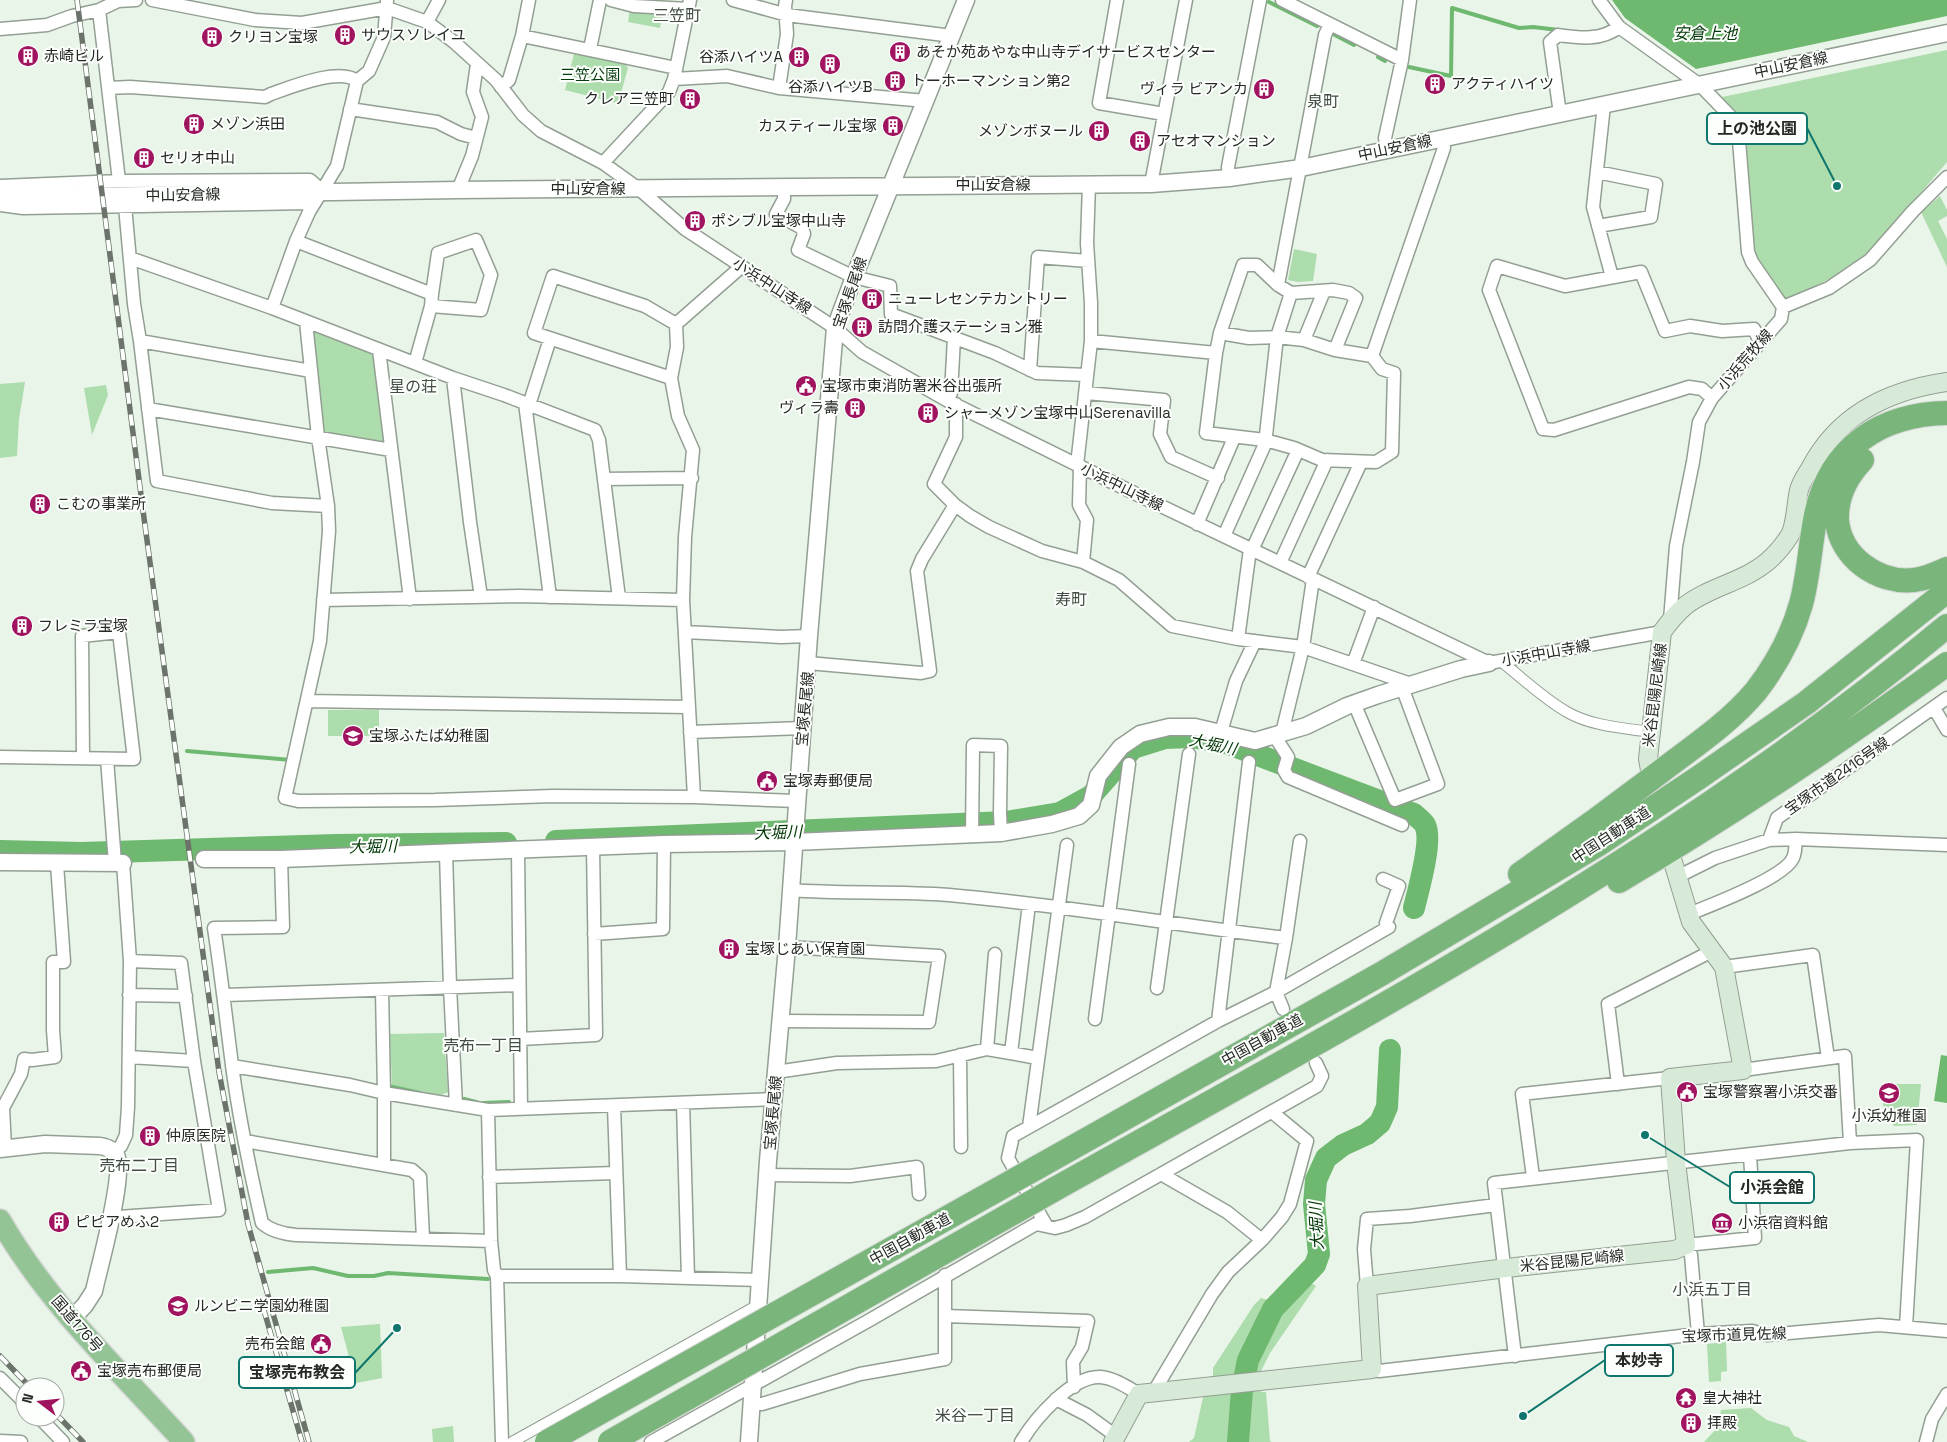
<svg xmlns="http://www.w3.org/2000/svg" width="1947" height="1442" viewBox="0 0 1947 1442" font-family="'Space Grotesk','Noto Sans JP',sans-serif">
<style>
.green{fill:#addcad}
.water{fill:#6eb870}
.lines{fill:none;stroke-linecap:round;stroke-linejoin:round}
.stream{stroke:#6eb870;stroke-width:4}
.river{stroke:#6eb870;stroke-width:22}
.pedestrian-casing{stroke:#939f93;stroke-width:12}
.minor-casing{stroke:#939f93;stroke-width:15}
.tertiary-casing{stroke:#939f93;stroke-width:19}
.secondary-casing{stroke:#939f93;stroke-width:20}
.trunk-casing{stroke:#d8d8d8;stroke-width:24}
.motorway-casing{stroke:#d8d8d8;stroke-width:26}
.pedestrian{stroke:#fff;stroke-width:10}
.minor{stroke:#fff;stroke-width:12}
.tertiary{stroke:#fff;stroke-width:16}
.secondary{stroke:#d7e9d7;stroke-width:18}
.trunk{stroke:#94c496;stroke-width:21}
.motorway{stroke:#7ab67b;stroke-width:24}
.rail-casing{stroke:#6b736b;stroke-width:5.5}
.rail{stroke:#fcfffc;stroke-width:4;stroke-dasharray:11;stroke-linecap:butt}
.motorway-bridge-casing{stroke:#d8d8d8;stroke-width:26;stroke-linecap:butt}
.motorway-bridge{stroke:#7ab67b;stroke-width:24}
.labels{text-anchor:middle;stroke-width:4;stroke-linejoin:round;paint-order:stroke}
.poi-label{font-size:15px;fill:#252925;stroke:#fcfffc;text-anchor:start}
.street-label{font-size:15px;fill:#252925;stroke:#fcfffc}
.park-label{font-size:15px;fill:#043c0d;stroke:#fcfffc}
.neighbourhood-label{font-size:16px;fill:#434d43;stroke:#fcfffc}
.water-label{font-size:16px;font-style:italic;fill:#003505;stroke:#fcfffc}
.leader{fill:none;stroke:#0f766e;stroke-width:2}
.callout-dot{fill:#0f766e;stroke:#fcfffc;stroke-width:2}
.callout{fill:#fcfffc;stroke:#0f766e;stroke-width:2}
.callout-label{font-size:16px;text-anchor:middle;font-weight:bold;fill:#252925}
</style>
<rect width="100%" height="100%" fill="#e8f5e8"/>
<path class="green" d="M630 9 663 12 660 28 628 22Z
M1947 50V162L1872 250 1847 270 1785 301 1755 257 1744 128 1722 97Z
M580 51 625 63 628 68 619 100 616 103 565 90 574 54Z
M1940 196 1947 210V216L1938 221 1947 239V267L1921 212Z
M1294 249 1317 254 1313 281 1298 282 1288 280Z
M313 331 375 355 385 443 324 432Z
M25 382 19 419 17 456 0 458V384Z
M106 385 108 395 92 435 84 388Z
M328 710H379V736H328Z
M444 1033 448 1092 441 1095 392 1086 390 1034Z
M1883 1084H1921L1917 1125 1894 1126 1883 1111Z
M1294 1273 1316 1286 1270 1353 1259 1375 1213 1380V1368L1254 1305 1261 1298C1281 1305 1285 1288 1294 1273Z
M380 1324 382 1378 356 1383 341 1327Z
M1726 1342 1727 1371 1721 1372V1381L1709 1382 1707 1344Z
M1261 1388V1392H1266L1270 1441 1272 1442H1189L1194 1438 1204 1393Z
M1751 1408 1767 1420 1789 1427 1794 1436 1808 1442H1704L1718 1427 1721 1410Z
M453 1426 454 1442H433L432 1429Z"/>
<path class="water" d="M1612 0H1947V16L1696 69 1625 18Z
M1941 1055 1947 1056V1103L1934 1101Z"/>
<g class="lines">
<path class="stream" d="M1269 2 1317 26
M1335 35 1354 45
M1378 57 1385 61
M1409 67 1451 76 1452 8 1519 28 1533 27 1559 30
M187 751 291 760
M388 1086 420 1093
M464 1099 476 1102
M483 1103 509 1102
M268 1272 313 1268 348 1276H374L388 1273 488 1279"/>
<path class="river" d="M556 841 1006 822 1060 813 1091 796 1133 748 1165 738 1191 737 1226 743 1414 814C1417 817 1423 821 1425 825 1433 840 1418 891 1414 908
M0 851 81 853 337 845 506 843
M1238 1442 1242 1390 1248 1360 1273 1309 1315 1265 1319 1254 1314 1204 1316 1180 1326 1158 1343 1145 1367 1134 1380 1123 1387 1107 1390 1050"/>
<g class="pedestrian-casing">
<path id="pedestrian" d="M1502 662C1522 678 1544 699 1567 712 1591 726 1623 728 1650 732
M512 1442 758 1305"/>
</g>
<g class="minor-casing">
<path id="minor" d="M152 0 255 20 302 23 387 8 427 22 454 42 496 80 523 115 541 131 603 163 639 189 685 229 835 328 862 352 950 402 1138 495 1489 663 1662 632
M611 0 634 6 688 9
M733 0 787 15 952 36
M1117 0 1099 103 1164 114
M1282 0 1402 60
M1599 0 1619 27 1700 85 1734 120 1738 128 1748 252 1752 262 1783 307
M99 10 119 181
M427 22 439 0
M0 29 47 25 72 16 99 10 118 1 136 0
M522 36 676 68
M590 49 600 0
M674 79 727 76 779 88 926 101
M501 87 509 80 522 36 529 0
M109 88 130 87 265 97 271 94C291 87 340 67 357 81
M779 88 787 34 785 6 786 0
M1604 105 1593 207 1612 277
M350 109 437 122 461 134 476 138
M1560 114 1550 42 1558 35C1580 38 1601 41 1619 27
M1387 149 1385 138 1402 60 1410 0
M603 163 669 92 674 79 690 0
M1597 172 1656 184 1651 217 1598 226
M1229 178 1228 167 1260 0
M1151 184 1186 0
M0 186 119 181 310 180 323 192
M784 189V199L776 214 802 228 804 234 798 250 854 277 890 286 891 314 995 353 1037 373 1087 375
M458 190 472 156 482 117 473 92 477 64
M0 205 23 208 307 203 318 195
M125 206 134 304 140 341 157 481 272 503 328 506
M296 241 432 294 431 306 415 363
M130 258 272 308 453 378 504 395 595 430 599 440 619 598
M1278 285 1325 35 1330 24
M1291 293 1277 337 1304 340 1324 291
M431 306 481 310 491 275 476 240 438 253 432 294
M272 308 296 241 309 212 337 166 357 81 369 71 384 37 387 1
M306 322 318 437 328 506 329 531 320 641 285 798 298 801 435 800 553 796 694 797 797 801
M1220 333 1249 338 1277 337 1265 444 1224 536
M140 341 311 371
M1091 341 1216 353 1206 433 1265 440 1294 448 1322 460 1376 462 1392 452 1394 373 1382 369 1372 356 1335 350 1304 340
M379 350 410 599
M1216 353 1220 333 1243 265H1257L1278 285 1291 293 1333 290 1349 293 1356 298 1335 350
M1372 356 1444 148 1442 138
M1030 370 1038 257 1088 261
M453 378 470 522 481 597
M671 378 534 333 553 276 645 306 676 324
M1086 393 1164 400 1160 434 1171 457 1218 478
M1712 398 1702 389 1689 387 1554 430 1543 429 1489 290 1497 266 1565 286 1641 272 1665 331 1690 326 1722 331 1754 329 1760 342
M948 400 951 393 954 338
M525 403 550 597
M956 404V437L934 484 955 505 970 516 989 527 1042 551 1083 562 1119 580 1172 626 1238 639 1303 647 1411 684
M529 405 550 339
M148 409 391 450
M1077 465 1091 341V303L1087 243 1089 184
M1080 466 1079 505 1087 520 1083 562
M604 479 692 478
M1197 524 1234 438
M1252 550 1298 450
M1280 563 1327 460
M1308 577 1361 462
M323 600 519 596 683 600
M1670 620 1676 546 1693 462 1699 422 1712 398 1781 319 1783 307 1829 288 1870 260 1913 211 1947 177
M685 632 781 637 809 636
M1238 639 1250 549
M808 663 921 673 930 671 917 571 922 559 955 505
M1353 664 1374 607
M307 701 689 707
M1354 703 1395 800 1438 784 1402 687
M1934 708 1947 730
M690 732 803 728
M1221 732 1236 681 1255 641
M1282 733 1303 647 1313 579
M1274 735 1288 757 1284 770 1288 777 1402 825
M0 757 134 759 119 632 82 636 83 758
M107 759 115 863
M694 797 683 600 685 537 693 450 678 416 671 378 677 347 676 324 741 267
M972 836 973 745 1001 746 1000 813 1001 833
M1769 840 1796 839
M518 851 521 1109
M446 853 450 987 456 1105
M281 859 283 927 214 928C221 973 226 1019 232 1065 239 1118 250 1171 262 1223 271 1231 285 1234 296 1235L491 1241
M1677 877 1715 858 1769 840 1777 818 1947 698
M790 890C843 894 896 891 949 895 1062 905 1174 925 1286 938
M1689 914C1711 905 1784 878 1793 858 1796 852 1795 845 1796 839L1947 845
M594 934 663 929 664 844
M1724 967 1813 955 1828 1058
M1157 988 1189 754
M382 990 384 1093V1165
M129 995 186 996
M224 995 519 985
M1283 1009 1276 992 1286 938 1300 841
M1095 1019 1129 764
M781 1021 929 1022 939 956 787 947
M1218 1021 1249 762
M520 1039 596 1035 593 847
M987 1049 995 954
M1011 1053 1029 904
M960 1055 961 1147
M129 1057 194 1061
M232 1066 350 1085 384 1093 488 1110 774 1099
M1743 1070 1845 1056 1850 1143
M776 1072 837 1063 936 1061 987 1049 1038 1058
M1618 1084 1608 1004 1712 951
M683 1103 688 1278
M614 1106 620 1276
M488 1110 491 1241 494 1270 497 1276 502 1442
M1029 1127 1067 845
M245 1141 412 1170 420 1177 423 1238
M5 1148 3 1108 21 1074 24 1059 32 1060 55 1057 53 1030V962H64L57 864
M114 1152 121 1146 126 1135 128 1107 130 961 123 863
M767 1175 850 1176 917 1167 919 1194
M489 1177 615 1173
M1533 1177 1522 1094 1670 1078
M111 1215 118 1217 219 1210 194 1061 181 963 130 961
M1046 1225 1008 1158 1013 1136 1218 1021 1276 992 1389 927 1386 923 1399 886 1383 879
M1262 1240 1282 1217 1290 1204 1307 1141 1272 1112
M497 1276H620L760 1280
M1367 1286 1364 1249 1367 1219 1410 1216 1496 1205
M945 1316 1088 1321 1082 1347 1073 1362 1074 1387
M1698 1334 1691 1255 1686 1245 1755 1238 1750 1155
M1515 1356 1494 1183 1850 1143 1917 1140 1906 1327
M1372 1369 1379 1371 1698 1334 1752 1331 1767 1335 1879 1325 1947 1331
M0 1378 25 1403
M1153 1393 1212 1294 1228 1272 1262 1240 1227 1212 1161 1174
M1056 1399 1087 1415 1116 1436
M752 1404H762L860 1374 945 1359V1275
M39 1417 63 1442
M0 1441 21 1442
M651 1442 868 1321 1036 1224 1055 1228 1066 1225 1085 1217 1317 1086 1322 1076 1316 1063
M1021 1442C1034 1420 1071 1376 1100 1377 1114 1378 1127 1387 1139 1394
M1926 1442 1932 1419 1947 1394"/>
</g>
<g class="tertiary-casing">
<path id="tertiary" d="M0 194 24 197 458 190 1151 184 1229 178 1301 168 1947 33
M204 859H281L664 844 794 842 1001 833 1052 824 1079 816 1091 805 1098 776 1121 747 1140 734 1169 727H1195L1255 741 1306 726 1347 706 1378 695 1461 669 1489 663
M0 862 123 863
M0 1149 45 1144 100 1146C106 1147 113 1149 116 1155 126 1173 99 1267 94 1291L85 1305 72 1319
M749 1442 768 1161 787 947 809 636 835 328 854 277 966 0"/>
</g>
<g class="secondary-casing">
<path id="secondary" d="M1650 770 1648 759 1662 632C1669 622 1676 614 1685 606 1708 587 1744 582 1768 561 1775 555 1785 543 1790 535 1796 524 1796 503 1799 490 1801 482 1807 474 1811 467 1839 414 1891 390 1947 382
M1113 1442 1139 1394 1372 1369 1367 1286 1506 1268 1675 1250 1686 1245 1676 1162 1670 1078 1743 1070 1724 967 1691 922 1673 862"/>
</g>
<g class="trunk-casing">
<path id="trunk" d="M0 1220C48 1304 120 1371 184 1442"/>
</g>
<g class="motorway-casing">
<path id="motorway" d="M1862 460C1847 476 1836 497 1837 520 1840 557 1878 584 1914 580 1926 579 1936 574 1947 569
M1520 874C1569 840 1617 805 1664 769 1696 745 1730 722 1756 691 1776 665 1792 636 1801 604 1809 575 1810 544 1816 515 1830 447 1881 414 1947 413
M1619 881C1732 814 1841 741 1947 664
M1038 1167 1381 974 1599 844 1698 778 1806 703 1947 591
M1055 1189C1361 1018 1676 852 1947 626"/>
</g>
<use href="#pedestrian" class="pedestrian"/>
<use href="#minor" class="minor"/>
<use href="#tertiary" class="tertiary"/>
<use href="#secondary" class="secondary"/>
<use href="#trunk" class="trunk"/>
<use href="#motorway" class="motorway"/>
<g class="rail-casing">
<path id="rail" d="M77 0 144 518 219 1072 248 1224 309 1442
M263 1307 302 1442
M0 1356 30 1387
M55 1413 83 1442"/>
</g>
<use href="#rail" class="rail"/>
<g class="motorway-bridge-casing">
<path id="motorway-bridge" d="M547 1442 1038 1167
M610 1442 1055 1189"/>
</g>
<use href="#motorway-bridge" class="motorway-bridge"/>
</g>
<defs>
<g id="building-disc" transform="scale(1.125)"><circle r="9.5" fill="#9f135f" stroke="#fcfffc"/><path d="M-4-6H4V6H1V3H-1V6H-4ZM-2.5-4.3h1.7v1.8h-1.7ZM.8-4.3h1.7v1.8H.8ZM-2.5-1h1.7V.8h-1.7ZM.8-1h1.7V.8H.8Z" fill="#fff"/></g>
<g id="civic-disc" transform="scale(1.125)"><circle r="9.5" fill="#9f135f" stroke="#fcfffc"/><path d="M-.6-6.5H3V-4.5H.6V-3L4-1V1h2V6H-6V1h2V-1L-.6-3ZM-1.2 2.5V6h2.4V2.5Z" fill="#fff"/></g>
<g id="school-disc" transform="scale(1.125)"><circle r="9.5" fill="#9f135f" stroke="#fcfffc"/><path d="M0-5L7-2L0 1L-7-2ZM-4 1L0 2.5L4 1V4Q0 6-4 4Z" fill="#fff"/></g>
<g id="museum-disc" transform="scale(1.125)"><circle r="9.5" fill="#9f135f" stroke="#fcfffc"/><path d="M0-6L6-3V-2H-6V-3ZM-5-1h2V3h-2ZM-1-1h2V3h-2ZM3-1h2V3H3ZM-6 4H6V6H-6Z" fill="#fff"/></g>
<g id="temple-disc" transform="scale(1.125)"><circle r="9.5" fill="#9f135f" stroke="#fcfffc"/><path d="M0-6L5-2H3V0L6.5 2.5H4V6H1.5V3h-3V6H-4V2.5H-6.5L-3 0V-2H-5Z" fill="#fff"/></g>
</defs>
<g fill-rule="evenodd">
<use href="#building-disc" x="345" y="35"/>
<use href="#building-disc" x="212" y="37"/>
<use href="#building-disc" x="900" y="52"/>
<use href="#building-disc" x="28" y="56"/>
<use href="#building-disc" x="799" y="57"/>
<use href="#building-disc" x="830" y="64"/>
<use href="#building-disc" x="895" y="81"/>
<use href="#building-disc" x="1435" y="84"/>
<use href="#building-disc" x="1264" y="89"/>
<use href="#building-disc" x="690" y="99"/>
<use href="#building-disc" x="194" y="124"/>
<use href="#building-disc" x="893" y="126"/>
<use href="#building-disc" x="1099" y="131"/>
<use href="#building-disc" x="1140" y="141"/>
<use href="#building-disc" x="144" y="158"/>
<use href="#building-disc" x="695" y="221"/>
<use href="#building-disc" x="872" y="299"/>
<use href="#building-disc" x="862" y="327"/>
<use href="#civic-disc" x="806" y="386"/>
<use href="#building-disc" x="855" y="408"/>
<use href="#building-disc" x="928" y="413"/>
<use href="#building-disc" x="40" y="504"/>
<use href="#building-disc" x="22" y="626"/>
<use href="#school-disc" x="353" y="736"/>
<use href="#civic-disc" x="767" y="781"/>
<use href="#building-disc" x="729" y="949"/>
<use href="#civic-disc" x="1687" y="1092"/>
<use href="#school-disc" x="1889" y="1093"/>
<use href="#building-disc" x="150" y="1136"/>
<use href="#building-disc" x="59" y="1222"/>
<use href="#museum-disc" x="1722" y="1223"/>
<use href="#school-disc" x="178" y="1306"/>
<use href="#civic-disc" x="321" y="1344"/>
<use href="#civic-disc" x="81" y="1371"/>
<use href="#temple-disc" x="1686" y="1398"/>
<use href="#building-disc" x="1691" y="1423"/>
</g>
<g class="labels">
<g class="poi-label">
<text x="361" y="40">サウスソレイユ</text>
<text x="228" y="42">クリヨン宝塚</text>
<text x="916" y="57">あそか苑あやな中山寺デイサービスセンター</text>
<text x="44" y="61">赤崎ビル</text>
<text x="783" y="62" text-anchor="end">谷添ハイツA</text>
<text x="911" y="86">トーホーマンション第2</text>
<text x="1451" y="89">アクティハイツ</text>
<text x="830" y="92" text-anchor="middle">谷添ハイツB</text>
<text x="1248" y="94" text-anchor="end">ヴィラ ビアンカ</text>
<text x="674" y="104" text-anchor="end">クレア三笠町</text>
<text x="210" y="129">メゾン浜田</text>
<text x="877" y="131" text-anchor="end">カスティール宝塚</text>
<text x="1083" y="136" text-anchor="end">メゾンボヌール</text>
<text x="1156" y="146">アセオマンション</text>
<text x="160" y="163">セリオ中山</text>
<text x="711" y="226">ポシブル宝塚中山寺</text>
<text x="888" y="304">ニューレセンテカントリー</text>
<text x="878" y="332">訪問介護ステーション雅</text>
<text x="822" y="391">宝塚市東消防署米谷出張所</text>
<text x="839" y="413" text-anchor="end">ヴィラ壽</text>
<text x="944" y="418">シャーメゾン宝塚中山Serenavilla</text>
<text x="56" y="509">こむの事業所</text>
<text x="38" y="631">フレミラ宝塚</text>
<text x="369" y="741">宝塚ふたば幼稚園</text>
<text x="783" y="786">宝塚寿郵便局</text>
<text x="745" y="954">宝塚じあい保育園</text>
<text x="1703" y="1097">宝塚警察署小浜交番</text>
<text x="1889" y="1121" text-anchor="middle">小浜幼稚園</text>
<text x="166" y="1141">仲原医院</text>
<text x="75" y="1227">ピピアめふ2</text>
<text x="1738" y="1228">小浜宿資料館</text>
<text x="194" y="1311">ルンビニ学園幼稚園</text>
<text x="305" y="1349" text-anchor="end">売布会館</text>
<text x="97" y="1376">宝塚売布郵便局</text>
<text x="1702" y="1403">皇大神社</text>
<text x="1707" y="1428">拝殿</text>
</g>
<g class="street-label">
<text transform="translate(1791 65) rotate(-12)" y="5">中山安倉線</text>
<text transform="translate(1395 148) rotate(-12)" y="5">中山安倉線</text>
<text x="993" y="190">中山安倉線</text>
<text x="588" y="194">中山安倉線</text>
<text transform="translate(183 195) rotate(-1)" y="5">中山安倉線</text>
<text transform="translate(772 286) rotate(33)" y="5">小浜中山寺線</text>
<text transform="translate(850 293) rotate(-71)" y="5">宝塚長尾線</text>
<text transform="translate(1745 360) rotate(-49)" y="5">小浜荒牧線</text>
<text transform="translate(1122 487) rotate(26)" y="5">小浜中山寺線</text>
<text transform="translate(1546 653) rotate(-10)" y="5">小浜中山寺線</text>
<text transform="translate(1655 695) rotate(-83)" y="5">米谷昆陽尼崎線</text>
<text transform="translate(805 709) rotate(-85)" y="5">宝塚長尾線</text>
<text transform="translate(1837 776) rotate(-35)" y="5">宝塚市道2416号線</text>
<text transform="translate(1611 835) rotate(-33)" y="5">中国自動車道</text>
<text transform="translate(1262 1040) rotate(-29)" y="5">中国自動車道</text>
<text transform="translate(773 1113) rotate(-85)" y="5">宝塚長尾線</text>
<text transform="translate(910 1239) rotate(-29)" y="5">中国自動車道</text>
<text transform="translate(1572 1261) rotate(-6)" y="5">米谷昆陽尼崎線</text>
<text transform="translate(77 1324) rotate(49)" y="5">国道176号</text>
<text transform="translate(1734 1335) rotate(-2)" y="5">宝塚市道見佐線</text>
</g>
<g class="park-label">
<text x="590" y="80">三笠公園</text>
</g>
<g class="neighbourhood-label">
<text x="677" y="21">三笠町</text>
<text x="1323" y="107">泉町</text>
<text x="413" y="392">星の荘</text>
<text x="1071" y="605">寿町</text>
<text x="483" y="1051">売布一丁目</text>
<text x="139" y="1171">売布二丁目</text>
<text x="1712" y="1295">小浜五丁目</text>
<text x="975" y="1421">米谷一丁目</text>
</g>
<g class="water-label">
<text x="1705" y="39">安倉上池</text>
<text transform="translate(1213 744) rotate(12)" y="6">大堀川</text>
<text transform="translate(778 832) rotate(-2)" y="6">大堀川</text>
<text transform="translate(373 846) rotate(-1)" y="6">大堀川</text>
<text transform="translate(1316 1226) rotate(-93)" y="6">大堀川</text>
</g>
</g>
<path class="leader" d="M1837 186L1807 128M1645 1135L1730 1187M1523 1416L1605 1360M397 1328L355 1373"/>
<g class="callout-dot">
<circle cx="1837" cy="186" r="5"/>
<circle cx="1645" cy="1135" r="5"/>
<circle cx="1523" cy="1416" r="5"/>
<circle cx="397" cy="1328" r="5"/>
</g>
<g class="callout">
<rect x="1707" y="113" width="100" height="31" rx="5"/>
<rect x="1730" y="1172" width="84" height="31" rx="5"/>
<rect x="1605" y="1345" width="68" height="31" rx="5"/>
<rect x="239" y="1357" width="116" height="31" rx="5"/>
</g>
<g class="callout-label">
<text x="1757" y="134">上の池公園</text>
<text x="1772" y="1193">小浜会館</text>
<text x="1639" y="1366">本妙寺</text>
<text x="297" y="1378">宝塚売布教会</text>
</g>
<g transform="translate(40 1402) rotate(286)"><circle r="24" fill="#fcfffc" stroke="#a6a9a6"/>
<path d="M0-4L9 19L0 12L-9 19Z" fill="#9f135f"/>
<text y="-8" font-size="14" font-weight="bold" text-anchor="middle" fill="#252925">N</text>
</g>
</svg>
